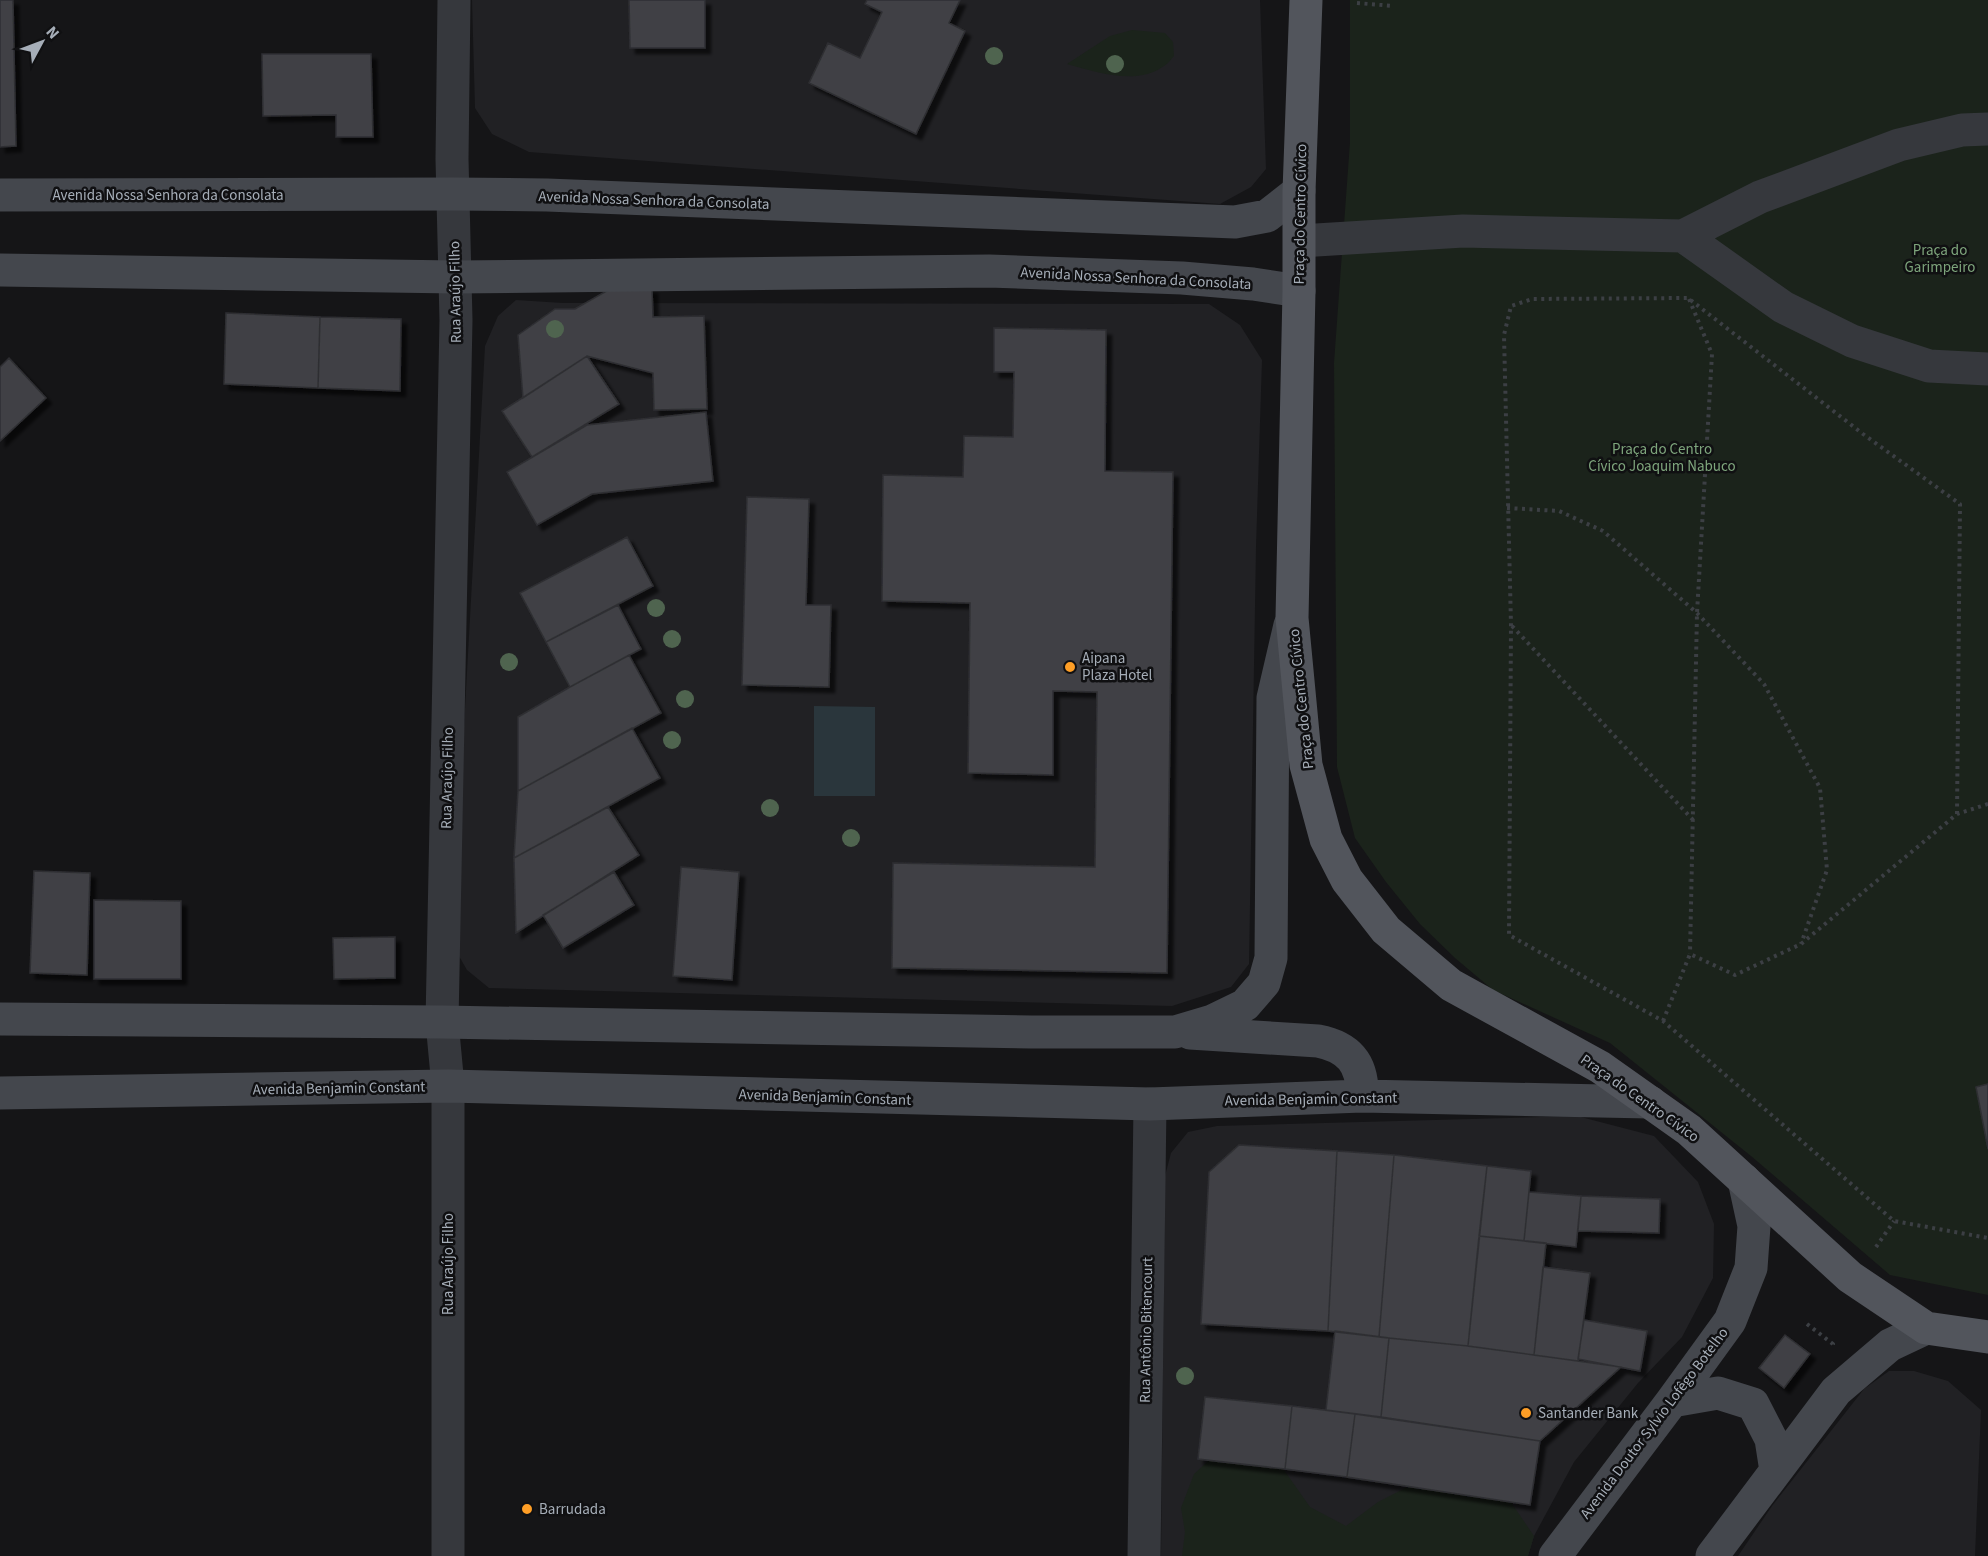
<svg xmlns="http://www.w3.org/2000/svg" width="1988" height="1556" viewBox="0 0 1988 1556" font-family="'Source Sans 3',sans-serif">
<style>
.built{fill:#212124}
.green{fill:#1b231b}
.water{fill:#2a363c}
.building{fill:#3f4044;stroke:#2f2f33;stroke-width:1.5;filter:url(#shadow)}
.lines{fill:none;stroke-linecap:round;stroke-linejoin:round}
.path{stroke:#3c3f44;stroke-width:4;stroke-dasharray:3 4.5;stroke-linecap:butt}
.tertiary{stroke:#36383d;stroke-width:33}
.secondary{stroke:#44474d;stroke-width:33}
.primary{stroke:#52555c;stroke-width:33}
.tree{fill:#4f644f}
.poi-dot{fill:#fe9e26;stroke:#101012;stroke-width:2}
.labels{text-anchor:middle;stroke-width:5;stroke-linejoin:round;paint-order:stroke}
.street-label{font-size:15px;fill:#a6aeb8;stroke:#101012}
.park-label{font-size:15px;fill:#7ea57c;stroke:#101012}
.poi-label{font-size:15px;fill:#a6aeb8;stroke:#101012;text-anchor:start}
</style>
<defs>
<filter id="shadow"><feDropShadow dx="5.5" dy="5.5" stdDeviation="1.5" flood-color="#0009"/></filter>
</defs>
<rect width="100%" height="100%" fill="#151517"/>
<path class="built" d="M472 0H1260L1266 169 1251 187 1220 204 529 152 492 134 475 108Z
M516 300 563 303 1209 304 1240 325 1262 360 1256 547 1249 964 1231 987 1172 1006 489 988 467 970 452 944 485 346 498 316Z
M1577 1116 1654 1136 1698 1182 1714 1224 1713 1278 1682 1337 1638 1383 1574 1462 1534 1536 1528 1556H1161L1165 1176 1171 1153 1188 1132 1217 1126Z
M1889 1371H1914L1948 1381 1981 1410 1975 1556H1738L1772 1506 1864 1389Z"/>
<path class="green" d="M1350 0H1988V1295L1890 1275 1751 1156 1610 1043 1493 990 1455 958 1420 924 1386 882 1355 838 1337 767 1334 363 1350 142Z
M1132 30 1165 33 1173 42 1174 56C1171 59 1168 64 1164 66 1137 86 1096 72 1067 64L1110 36Z
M1254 1451 1284 1470 1310 1507 1346 1526 1378 1502 1417 1482 1508 1498 1534 1536 1528 1556H1182L1185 1532 1181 1508 1194 1474 1216 1454Z"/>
<path class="water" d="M814 706 875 707V796H814Z"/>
<path class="building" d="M0 0H13L16 146 0 147Z
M629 0H705V48H630Z
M867 0H960L949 23 965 31 916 134 809 83 828 43 860 58 882 12 865 4Z
M262 54H371L373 137H336V115L263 116Z
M652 288 653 317 704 316 707 409 654 410 653 373 587 356 523 398 518 335 555 309H575L610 289Z
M226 313 320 317 318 388 224 384Z
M320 317 401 319 400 391 318 388Z
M994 328 1106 330 1105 471 1173 472 1167 973 892 968 893 863 1095 867 1097 692 1053 691V775L968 773 970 603 882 601 883 475 963 477 964 436 1013 437 1014 372H994Z
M587 356 619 404 532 457 502 411Z
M9 358 46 398 0 441V367Z
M706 412 713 481 592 494 537 525 507 472 587 425Z
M747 497 809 499 806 605H831L829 687 742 685Z
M627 537 653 586 546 642 520 593Z
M618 605 641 649 570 687 546 642Z
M629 655 661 713 518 791V717L570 687Z
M632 728 660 778 514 858 518 791Z
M608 807 639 855 516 933 514 858Z
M681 867 739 872 732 980 673 976Z
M34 871 90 873 87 975 30 973Z
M614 872 634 905 563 948 543 915Z
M94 900 181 901V979H94Z
M395 937V978L334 979 333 938Z
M1988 1084V1149L1976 1087Z
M1239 1145 1337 1151 1328 1331 1201 1324 1209 1172Z
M1337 1151 1394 1155 1379 1337 1328 1331Z
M1394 1155 1487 1166 1468 1346 1379 1337Z
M1487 1166 1531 1171 1524 1241 1479 1236Z
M1529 1192 1581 1196 1576 1247 1524 1241Z
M1581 1196 1660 1199 1659 1233 1578 1231Z
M1479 1236 1546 1243 1534 1355 1468 1346Z
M1543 1267 1590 1273 1578 1361 1534 1355Z
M1584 1320 1647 1331 1640 1371 1578 1359Z
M1335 1331 1389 1338 1381 1417 1326 1410Z
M1785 1335 1810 1354 1784 1388 1759 1368Z
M1389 1338 1468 1346 1621 1367 1540 1441 1381 1417Z
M1205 1397 1292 1406 1285 1469 1198 1459Z
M1292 1406 1355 1414 1347 1477 1285 1469Z
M1355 1414 1540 1441 1530 1505 1347 1477Z"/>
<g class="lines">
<path class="path" d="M1357 3 1393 6
M1689 299 1712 354 1697 613 1690 954
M1507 508 1559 511 1603 531 1697 613 1764 684 1820 788 1827 870 1801 944
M1512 626 1693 820
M1957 814 1960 504 1863 434 1688 298 1532 299 1511 306 1504 335 1511 625 1509 935 1663 1021 1894 1221 1988 1238
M1663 1021 1690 954 1735 975 1801 944 1957 814 1988 804
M1876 1247 1894 1221
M1807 1324 1833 1344 1831 1347"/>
<path class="tertiary" d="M1683 236 1783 307 1852 341 1929 366 1988 369
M1300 241 1463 231 1683 236 1760 197 1899 145 1962 130 1988 129
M448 1556V1086L442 1022 456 320 452 159 454 0
M1144 1556 1150 1104"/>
<path class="secondary" d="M0 195 453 194 547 195 1235 222 1267 216 1299 191
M0 270 455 277 989 271 1182 278 1253 284 1299 291
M0 1019 442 1022 1031 1032H1175L1212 1021 1245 1005 1264 983 1271 958 1273 698 1290 625
M1190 1033 1318 1041C1349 1047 1363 1064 1362 1096
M0 1093 448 1086 1150 1104 1362 1096 1650 1102
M1672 1401 1718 1393 1753 1404 1771 1439 1776 1471
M1555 1556 1672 1401 1730 1321 1751 1268 1754 1226 1744 1180
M1712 1556 1836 1391 1890 1345 1926 1328"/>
<path class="primary" d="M1306 0 1299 191V291L1292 618 1306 765 1326 839 1347 880 1386 930 1451 985 1600 1067 1689 1130 1850 1277 1926 1328 1988 1337"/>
</g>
<g class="tree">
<circle cx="994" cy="56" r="9"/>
<circle cx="1115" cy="64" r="9"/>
<circle cx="555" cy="329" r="9"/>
<circle cx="656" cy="608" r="9"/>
<circle cx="672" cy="639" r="9"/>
<circle cx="509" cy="662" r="9"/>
<circle cx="685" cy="699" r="9"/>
<circle cx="672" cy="740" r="9"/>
<circle cx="770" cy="808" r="9"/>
<circle cx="851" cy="838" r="9"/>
<circle cx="1185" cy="1376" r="9"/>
</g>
<g class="poi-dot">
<circle cx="1070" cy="667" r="6"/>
<circle cx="1526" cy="1413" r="6"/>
<circle cx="527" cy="1509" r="6"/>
</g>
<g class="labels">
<g class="street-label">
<text x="168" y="200">Avenida Nossa Senhora da Consolata</text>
<text transform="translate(654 200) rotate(2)" y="5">Avenida Nossa Senhora da Consolata</text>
<text transform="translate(1300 214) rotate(-89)" y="5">Praça do Centro Cívico</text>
<text transform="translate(1136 278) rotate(3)" y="5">Avenida Nossa Senhora da Consolata</text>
<text transform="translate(455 292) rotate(-91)" y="5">Rua Araújo Filho</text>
<text transform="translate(1301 699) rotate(-96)" y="5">Praça do Centro Cívico</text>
<text transform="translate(447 778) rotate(-89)" y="5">Rua Araújo Filho</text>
<text transform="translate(339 1088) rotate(-1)" y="5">Avenida Benjamin Constant</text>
<text transform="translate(825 1097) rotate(2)" y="5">Avenida Benjamin Constant</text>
<text transform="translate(1640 1098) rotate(35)" y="5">Praça do Centro Cívico</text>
<text transform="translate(1311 1099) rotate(-1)" y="5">Avenida Benjamin Constant</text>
<text transform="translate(448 1264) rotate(-90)" y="5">Rua Araújo Filho</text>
<text transform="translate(1146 1330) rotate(-89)" y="5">Rua Antônio Bitencourt</text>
<text transform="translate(1654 1423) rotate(-53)" y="5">Avenida Doutor Sylvio Lofêgo Botelho</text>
</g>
<g class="park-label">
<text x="1940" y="255">Praça do<tspan x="1940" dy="17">Garimpeiro</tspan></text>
<text x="1662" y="454">Praça do Centro<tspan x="1662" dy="17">Cívico Joaquim Nabuco</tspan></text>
</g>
<g class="poi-label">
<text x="1082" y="663">Aipana<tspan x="1082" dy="17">Plaza Hotel</tspan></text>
<text x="1538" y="1418">Santander Bank</text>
<text x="539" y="1514">Barrudada</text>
</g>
</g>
<g transform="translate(42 42) rotate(49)" stroke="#101012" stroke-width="4.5" paint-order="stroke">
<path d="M0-4.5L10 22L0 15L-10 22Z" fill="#a6aeb8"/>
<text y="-9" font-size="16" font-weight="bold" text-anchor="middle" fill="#a6aeb8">N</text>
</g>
</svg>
